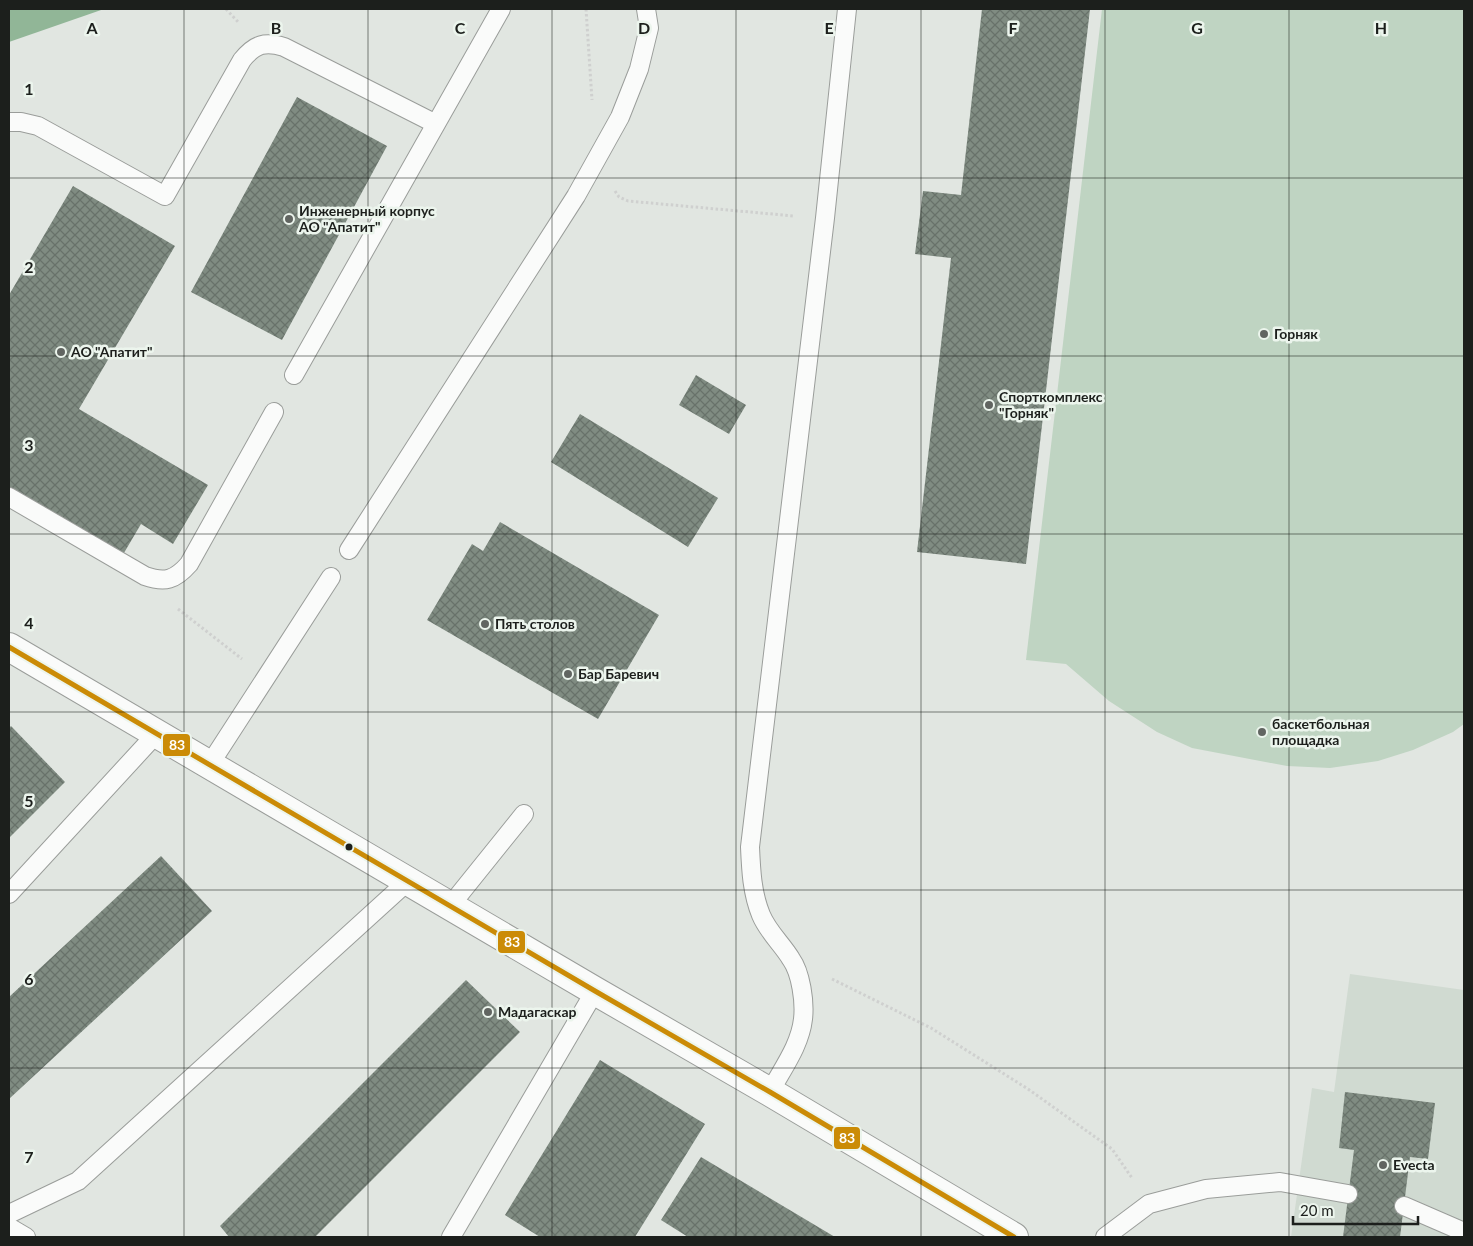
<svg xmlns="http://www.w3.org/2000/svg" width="1473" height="1246" viewBox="0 0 1473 1246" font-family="Lato,sans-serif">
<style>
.built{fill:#d0dad1}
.pitch{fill:#bfd4c2}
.water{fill:#91b697}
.building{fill:url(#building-cross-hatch)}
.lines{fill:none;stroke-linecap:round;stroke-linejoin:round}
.lane-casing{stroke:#9a9d9a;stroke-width:20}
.secondary-casing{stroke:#9a9d9a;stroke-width:30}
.path{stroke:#cfd0cf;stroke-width:3;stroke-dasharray:2.5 2.5;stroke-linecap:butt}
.lane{stroke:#fafbfa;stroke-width:18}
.secondary{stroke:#fafbfa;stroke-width:28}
.bus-1-casing{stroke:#ecf5ed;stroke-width:9}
.bus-1{stroke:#cb8b06;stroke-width:5}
.grid{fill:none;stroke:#1c1f1c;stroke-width:1;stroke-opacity:0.55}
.poi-dot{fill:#616561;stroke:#ecf5ed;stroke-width:2}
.bus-dot{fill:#1c1f1c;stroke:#ecf5ed;stroke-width:2}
.labels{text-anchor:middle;stroke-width:5;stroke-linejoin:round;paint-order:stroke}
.poi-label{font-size:14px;font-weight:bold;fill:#1c1f1c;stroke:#ecf5ed;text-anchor:start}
.grid-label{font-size:16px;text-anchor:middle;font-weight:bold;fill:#1c1f1c;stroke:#ecf5ed;stroke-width:5;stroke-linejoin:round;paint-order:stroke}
.line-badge{stroke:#ecf5ed;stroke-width:2}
.badge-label{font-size:14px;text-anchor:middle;font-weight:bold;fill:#fff}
</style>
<defs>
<pattern id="building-cross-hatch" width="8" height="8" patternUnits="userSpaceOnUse" patternTransform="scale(1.25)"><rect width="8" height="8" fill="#808c82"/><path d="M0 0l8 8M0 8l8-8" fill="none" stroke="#68726a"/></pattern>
</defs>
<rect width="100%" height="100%" fill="#e1e6e1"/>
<path class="built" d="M1350 974 1464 990V1237H1291L1312 1088 1334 1092Z"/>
<path class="pitch" d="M1102 9H1464V724L1453 732 1413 750 1378 761 1330 768 1287 766 1192 748 1157 732 1109 701 1066 664 1026 660Z"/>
<path class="water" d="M9 9H104L9 42Z"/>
<path class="building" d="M982 9H1090L1026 564 917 552 951 258 915 254 923 191 961 195Z
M297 97 387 146 282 340 191 292Z
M73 186 175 246 79 409 208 485 173 544 141 524 121 558 9 492V295Z
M696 375 746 405 729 434 679 405Z
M580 414 718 498 688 547 551 462Z
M500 522 659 615 598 719 427 620 472 544 483 551Z
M11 726 65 782 9 838V728Z
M161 856 212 911 9 1099V997Z
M466 980 520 1032 315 1237H229L220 1226Z
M600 1060 705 1124 635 1237H540L505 1215Z
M1345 1092 1435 1103 1428 1159 1410 1157 1400 1237H1343L1354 1150 1339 1148Z
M701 1157 835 1237H688L661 1220Z"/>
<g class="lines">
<g class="lane-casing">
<path id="lane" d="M9 122H21L38 126 165 196 242 60C255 44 265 41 284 47L436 124
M294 375 501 9
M9 497 145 576C165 583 175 580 189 564L274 412
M349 550 576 196 620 117 639 69 649 28 646 9
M210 764 331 577
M9 894 157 733
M450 906 524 814
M770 1092C782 1069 800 1046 803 1019 805 1002 801 973 791 959 782 944 768 932 761 915 752 893 751 870 750 847L825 218 847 9
M1404 1206 1464 1232
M9 1214 78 1181 408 881
M9 1227 26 1237
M451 1237 595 991
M1105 1237 1149 1204 1206 1189 1280 1182 1348 1194"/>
</g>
<g class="secondary-casing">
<path id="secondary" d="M9 647 595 991 770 1092 1014 1237"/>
</g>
<path class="path" d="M226 9 239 23
M586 9 592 100
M615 191 619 197 628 201 794 216
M178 609 242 659
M832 979 931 1028 1028 1089 1112 1149 1132 1178"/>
<use href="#lane" class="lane"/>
<use href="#secondary" class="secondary"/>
<g class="bus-1-casing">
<path id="bus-1" d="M9 647 595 991 770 1092 1014 1237"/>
</g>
<use href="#bus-1" class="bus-1"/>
</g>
<path class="grid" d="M184 9V1237M368 9V1237M552 9V1237M736 9V1237M921 9V1237M1105 9V1237M1289 9V1237M9 178H1464M9 356H1464M9 534H1464M9 712H1464M9 890H1464M9 1068H1464"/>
<g class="poi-dot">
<circle cx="289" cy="219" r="5"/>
<circle cx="1264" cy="334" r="5"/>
<circle cx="61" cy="352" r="5"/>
<circle cx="989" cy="405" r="5"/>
<circle cx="485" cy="624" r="5"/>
<circle cx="568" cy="674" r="5"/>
<circle cx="1262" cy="732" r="5"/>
<circle cx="488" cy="1012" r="5"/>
<circle cx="1383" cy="1165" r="5"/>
</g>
<circle class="bus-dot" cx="349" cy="847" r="4.5"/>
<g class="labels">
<g class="poi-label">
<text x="299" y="216">Инженерный корпус<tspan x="299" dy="16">АО "Апатит"</tspan></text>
<text x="1274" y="339">Горняк</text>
<text x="71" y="357">АО "Апатит"</text>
<text x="999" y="402">Спорткомплекс<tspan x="999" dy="16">"Горняк"</tspan></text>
<text x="495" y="629">Пять столов</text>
<text x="578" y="679">Бар Баревич</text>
<text x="1272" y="729">баскетбольная<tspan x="1272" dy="16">площадка</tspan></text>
<text x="498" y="1017">Мадагаскар</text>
<text x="1393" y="1170">Evecta</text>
</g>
</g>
<g class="grid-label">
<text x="92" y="34">A</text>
<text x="276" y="34">B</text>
<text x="460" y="34">C</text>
<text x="644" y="34">D</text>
<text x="829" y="34">E</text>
<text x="1013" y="34">F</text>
<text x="1197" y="34">G</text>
<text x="1381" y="34">H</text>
<text x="29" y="95">1</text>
<text x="29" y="273">2</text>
<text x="29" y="451">3</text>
<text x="29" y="629">4</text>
<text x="29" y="807">5</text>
<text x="29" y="985">6</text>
<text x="29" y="1163">7</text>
</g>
<g class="line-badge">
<rect x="162" y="733" width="29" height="24" rx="5" fill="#cb8b06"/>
<rect x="497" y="930" width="29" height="24" rx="5" fill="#cb8b06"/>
<rect x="833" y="1126" width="28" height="24" rx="5" fill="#cb8b06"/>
</g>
<g class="badge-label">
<text x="177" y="750">83</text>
<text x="512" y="947">83</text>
<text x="847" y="1143">83</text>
</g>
<rect width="1473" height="1246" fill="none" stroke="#1c1f1c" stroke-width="20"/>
<path d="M1293 1216v8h125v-8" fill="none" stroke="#1c1f1c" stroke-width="2.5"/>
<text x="1300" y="1216" font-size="15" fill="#1c1f1c" stroke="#ecf5ed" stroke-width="4" paint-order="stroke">20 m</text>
</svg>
